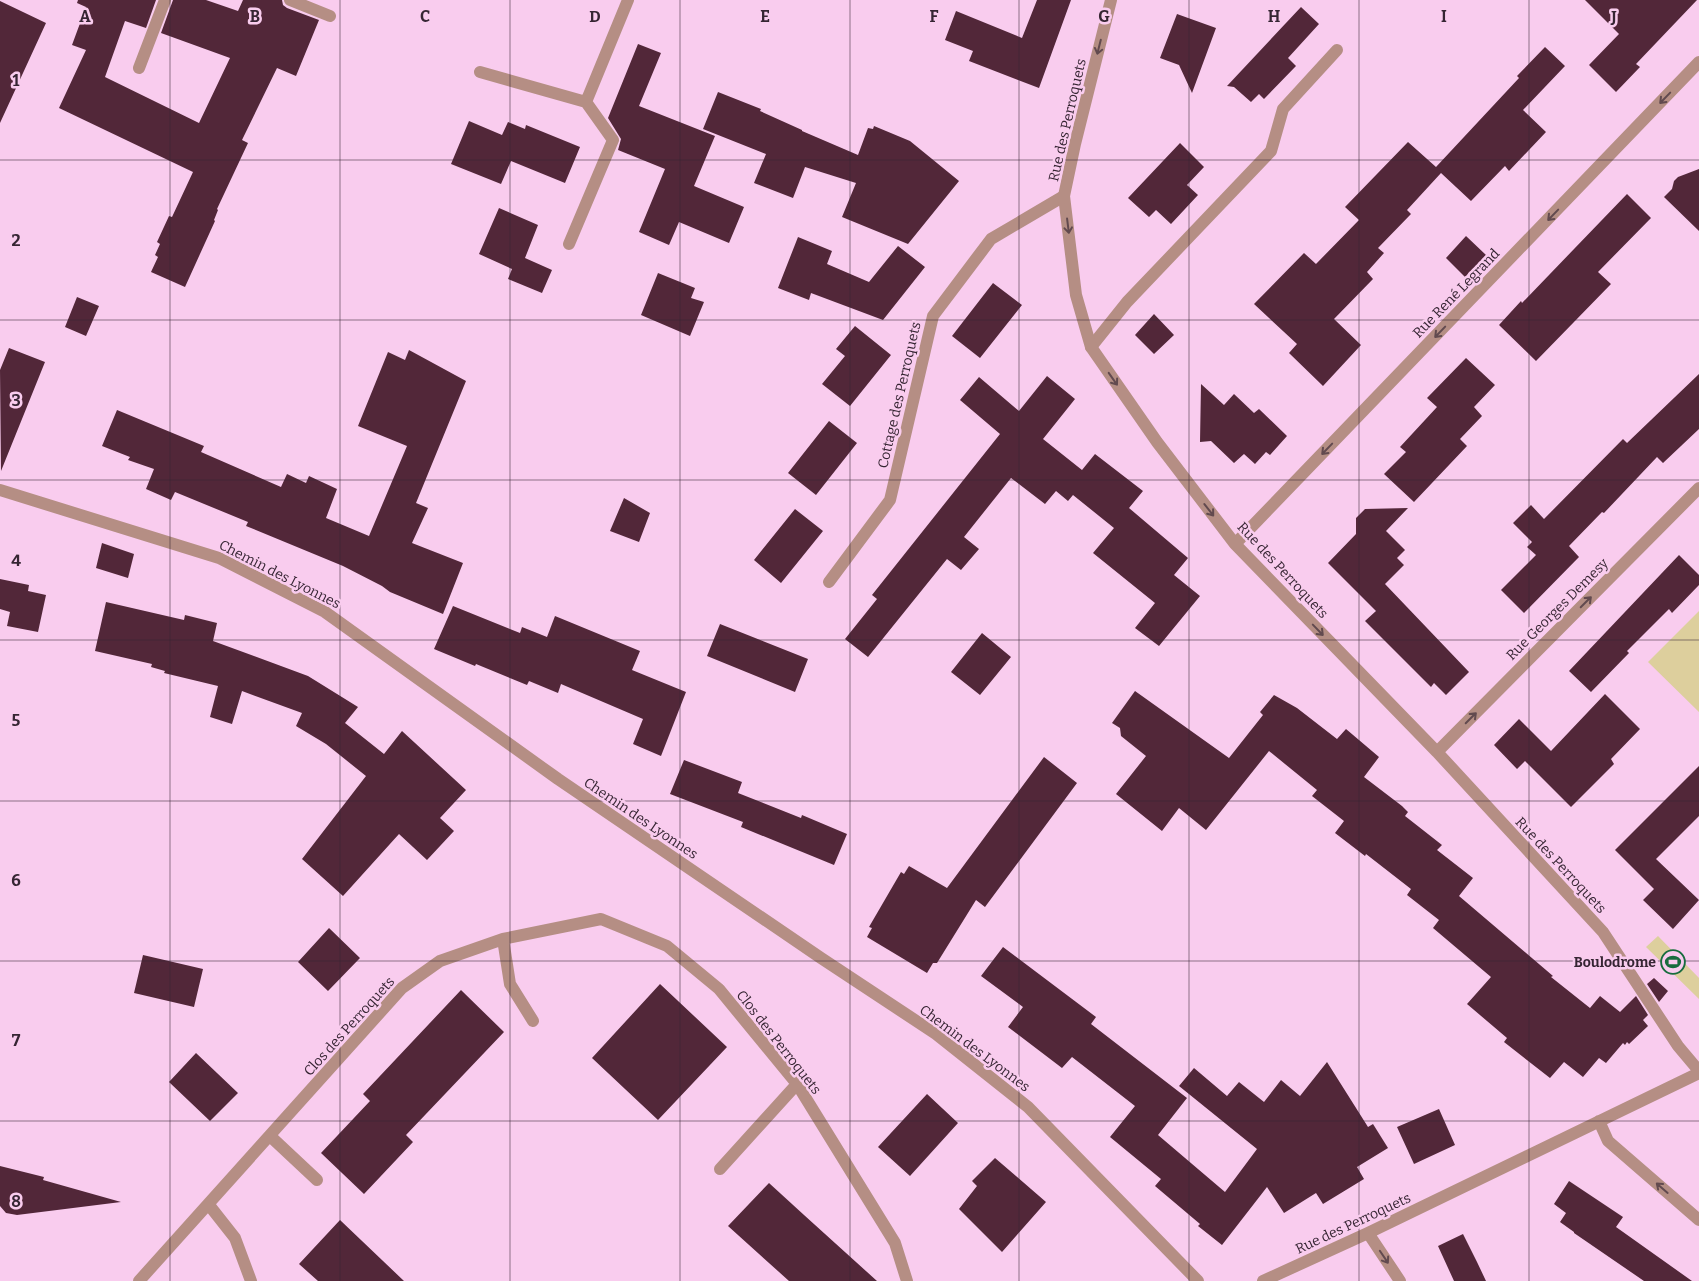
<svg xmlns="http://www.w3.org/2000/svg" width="1699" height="1281" viewBox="0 0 1699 1281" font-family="Bitter,serif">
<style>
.green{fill:#ddcf9d}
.building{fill:#522739}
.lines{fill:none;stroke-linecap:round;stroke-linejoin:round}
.lane{stroke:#b58e84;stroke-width:12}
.street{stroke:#b58e84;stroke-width:12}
.oneway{stroke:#624a4f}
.grid{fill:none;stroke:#362533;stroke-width:1;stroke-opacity:0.55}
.labels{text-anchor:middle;stroke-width:5;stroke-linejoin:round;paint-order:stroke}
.street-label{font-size:14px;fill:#362533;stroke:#f9ccee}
.poi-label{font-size:14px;font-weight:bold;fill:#362533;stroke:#f9ccee;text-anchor:end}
.grid-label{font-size:16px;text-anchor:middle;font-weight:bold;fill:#362533;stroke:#f9ccee;stroke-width:5;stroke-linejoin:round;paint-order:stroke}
</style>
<rect width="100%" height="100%" fill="#f9ccee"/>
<path class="green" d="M1699 611V712L1648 662Z
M1658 936 1699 978V999L1646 947Z"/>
<path class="building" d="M78 0H156L146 28 125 21 105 77 199 123 230 58 161 33 173 0H206L238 11 243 0H282L283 5 287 8 319 20 296 76 277 68 242 140 248 143 217 209 218 210 214 220 215 221 185 287 151 272 158 257 155 255 160 244 157 242 169 216 172 217 193 172 59 108 86 50 72 45 86 7 77 3Z
M1037 0H1071L1039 88 969 61 973 51 945 40 956 11 1022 38Z
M1585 0H1697L1636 64 1640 67 1616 92 1589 65 1619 34Z
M0 1 46 23 0 123Z
M1301 7 1319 24 1288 58 1296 66 1264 99 1259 94 1251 102 1234 87 1227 86Z
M1177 14 1216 28 1192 93 1179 65 1160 58Z
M638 44 661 53 639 106 715 136 694 186 744 207 729 243 679 222 669 245 639 232 665 169 618 150 621 139 608 118Z
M1545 47 1565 66 1523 110 1546 132 1509 171 1505 166 1471 201 1441 173 1407 210 1411 214 1378 248 1384 253 1367 272 1373 279 1334 319 1361 345 1323 386 1289 353 1297 344 1254 304 1304 253 1316 264 1359 220 1345 207 1408 142 1436 167 1519 78 1517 76Z
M718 92 761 109 760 111 802 130V131L858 155 868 128 873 129 874 126 910 141 959 181 908 244 842 217 856 183 805 167 793 198 754 183 766 154 703 129Z
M469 121 502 135 508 122 525 129 526 125 580 147 565 183 511 161 501 184 451 164Z
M1180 143 1204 167 1187 185 1198 195 1171 224 1156 210 1149 217 1128 198Z
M1699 169V231L1664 197 1672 189 1674 181 1678 177Z
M1627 194 1651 218 1598 272 1611 284 1536 361 1499 325 1521 301 1522 303Z
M499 208 538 225 525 258 552 270 542 293 508 279 512 269 479 254Z
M1466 236 1486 255 1465 277 1446 258Z
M798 237 832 251 827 264 869 282 898 246 925 267 883 320 811 293 809 300 778 288Z
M658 273 695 288 691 298 704 302 690 336 641 315Z
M993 283 1022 305 980 358 952 336Z
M77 297 99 306 86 336 65 327Z
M1154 314 1174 335 1154 354 1135 335Z
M855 326 891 355 850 406 822 384 845 356 836 349Z
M9 348 45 362 1 471 0 370Z
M409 350 466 381 416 503 428 508 412 543 463 563 443 614 390 592 382 586 343 566 246 526 248 522 175 492 171 500 146 489 154 469 128 460 130 457 102 446 117 410 204 446 201 452 281 487 287 474 306 483 309 476 337 489 326 518 369 536 407 446 358 426 388 352 405 360Z
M1466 358 1495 385 1474 407 1482 416 1460 439 1467 446 1414 502 1384 474 1406 452 1400 447 1437 407 1427 398Z
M1699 374V429L1663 463 1657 457 1604 513 1602 512 1569 546 1579 557 1524 613 1501 590 1536 555 1527 547 1532 542 1513 523 1531 505 1544 519 1623 439 1627 443Z
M1047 376 1075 399 1043 439 1082 470 1095 454 1143 491 1129 508 1188 558 1174 575 1200 596 1159 646 1135 628 1155 603 1093 553 1114 528 1073 495 1068 501 1056 491 1045 504 1011 478 964 537 979 549 961 570 947 559 868 657 845 639 877 599 872 595 1000 434 960 400 979 377 1019 411Z
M1201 384 1224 405 1234 394 1254 413 1259 409 1287 436 1270 455 1266 452 1255 464 1244 454 1234 463 1211 441 1200 442Z
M829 421 857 443 816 495 788 473Z
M624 498 650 513 639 542 610 531Z
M1408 508 1386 531 1405 550 1397 558 1404 565 1385 584 1469 672 1446 695 1434 683 1431 687 1365 621 1376 611 1328 563 1356 534V518L1365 509Z
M795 509 823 531 781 583 754 560Z
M102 543 134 554 128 578 96 568Z
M1679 555 1699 575V585L1672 613 1669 609 1627 651 1629 653 1591 692 1569 671Z
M0 579 29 585 28 591 46 595 38 632 7 626 10 612 0 609Z
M106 602 184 620 185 615 217 623 213 641 308 676 358 707 345 723 384 754 402 731 466 790 440 818 454 831 427 860 399 834 343 896 302 859 366 776 326 744 296 726 302 713 242 691 232 724 210 717 218 686 164 673 165 671 151 667 152 664 95 651Z
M453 606 520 633 522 627 547 637 555 616 640 651 632 670 686 692 661 756 633 744 643 719 561 684 558 693 529 681 527 685 476 664 475 666 434 649Z
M720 624 808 659 795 692 707 656Z
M982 633 1011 657 980 695 951 672Z
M1135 691 1229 758 1263 715 1260 712 1274 695 1297 708 1337 739 1346 729 1379 757 1364 777 1402 806 1408 812 1405 816 1442 845 1437 850 1473 878 1459 896 1553 976 1551 977 1590 1008 1600 996 1620 1012 1636 996 1648 1015 1643 1020 1648 1026 1629 1044 1627 1042 1625 1045 1623 1043 1606 1063 1599 1058 1583 1077 1564 1062 1550 1078 1504 1042 1507 1038 1467 1004 1491 977 1433 928 1439 920 1407 895 1411 889 1366 854 1365 856 1335 833 1344 821 1312 796 1317 790 1269 751 1206 830 1179 808 1162 831 1116 794 1146 756 1121 736 1120 728 1112 723Z
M1605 694 1640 729 1611 759 1614 764 1571 807 1525 761 1517 769 1494 745 1519 719 1551 751Z
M1044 757 1077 783 985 907 976 900 937 963H933L927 973 867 937 872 928 869 927 901 872 904 874 909 866 947 888Z
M684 760 742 782 738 793 801 818 802 815 847 834 834 865 741 827 743 822 670 794Z
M1699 766V816L1656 859 1699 900 1673 929 1643 900 1654 889 1615 850Z
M329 928 360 958 328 991 298 962Z
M1003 947 1096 1017 1091 1024 1187 1098 1158 1135 1225 1192 1257 1149 1179 1086 1194 1068 1227 1096 1239 1082 1264 1102 1281 1080 1300 1096 1327 1062 1368 1127 1373 1124 1388 1148 1357 1167 1364 1179 1323 1204 1316 1193 1284 1213 1267 1187 1222 1245 1198 1226 1200 1224 1155 1186 1161 1179 1110 1137 1135 1106 1072 1057 1062 1068 1008 1027 1023 1007 981 976Z
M143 955 203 969 194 1007 134 993Z
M1654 978 1668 991 1659 1002 1647 984Z
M660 984 727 1047 658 1120 592 1058Z
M461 990 504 1032 406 1135 413 1142 364 1194 321 1153 370 1101 363 1094Z
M196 1053 238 1093 210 1121 169 1082Z
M927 1094 958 1123 910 1176 878 1147Z
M1439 1109 1455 1145 1414 1164 1397 1127Z
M995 1158 1046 1202 1002 1252 959 1209 977 1186 972 1181Z
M0 1166 44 1177 43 1180 121 1202 17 1215 6 1213 0 1206Z
M1569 1181 1623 1217 1616 1227 1692 1281H1644L1574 1233V1232L1560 1222 1566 1213 1554 1204Z
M769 1183 804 1215 877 1281H789L728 1226Z
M340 1220 404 1281H318L299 1264Z
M1463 1234 1477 1262 1486 1281H1454L1438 1246Z"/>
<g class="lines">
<path class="lane" d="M480 72 586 102 613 140 569 244
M586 102 628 0
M1091 347 1127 302 1271 151 1283 109 1337 50
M829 582 890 500 933 316 991 239 1064 196
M503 939 510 984 533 1021
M270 1136 317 1180
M720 1169 797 1084
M209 1205 235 1238 251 1281
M139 1281 402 988 440 961 503 939 601 919 667 946 719 989 797 1084 895 1243 907 1281"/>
<path class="street" d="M290 0 330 16
M1111 0 1075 144 1064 196 1076 295 1091 347 1157 442 1235 544 1437 752 1603 932 1678 1046 1699 1071
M139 68 165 0
M0 490 219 558 325 612 558 779 821 958 936 1034 1028 1107 1198 1281
M1235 544 1699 62
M1437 752 1699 488
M1599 1121 1608 1141 1699 1220
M1368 1233 1400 1281
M1263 1281 1368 1233 1699 1073"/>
</g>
<defs><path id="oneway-shaft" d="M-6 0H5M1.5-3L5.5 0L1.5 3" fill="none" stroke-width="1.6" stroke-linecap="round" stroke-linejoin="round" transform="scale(1.25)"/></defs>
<g class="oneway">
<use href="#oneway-shaft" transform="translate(1099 47) rotate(104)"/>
<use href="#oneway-shaft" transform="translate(1665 98) rotate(134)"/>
<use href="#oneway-shaft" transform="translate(1553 215) rotate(134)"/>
<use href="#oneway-shaft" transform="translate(1068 226) rotate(83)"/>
<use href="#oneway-shaft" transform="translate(1440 332) rotate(134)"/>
<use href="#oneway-shaft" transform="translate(1113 379) rotate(55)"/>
<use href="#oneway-shaft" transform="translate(1327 449) rotate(134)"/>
<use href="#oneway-shaft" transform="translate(1209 510) rotate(52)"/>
<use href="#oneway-shaft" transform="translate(1586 602) rotate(-45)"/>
<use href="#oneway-shaft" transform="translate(1318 630) rotate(46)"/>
<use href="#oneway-shaft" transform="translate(1471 718) rotate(-45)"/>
<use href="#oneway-shaft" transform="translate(1662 1188) rotate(-139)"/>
<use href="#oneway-shaft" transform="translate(1384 1257) rotate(56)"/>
</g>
<path class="grid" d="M170 0V1281M340 0V1281M510 0V1281M680 0V1281M850 0V1281M1019 0V1281M1189 0V1281M1359 0V1281M1529 0V1281M0 160H1699M0 320H1699M0 480H1699M0 640H1699M0 801H1699M0 961H1699M0 1121H1699"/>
<defs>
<g id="stadium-ring" transform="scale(1.25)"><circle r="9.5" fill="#f9ccee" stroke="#186c3e" stroke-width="1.5"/><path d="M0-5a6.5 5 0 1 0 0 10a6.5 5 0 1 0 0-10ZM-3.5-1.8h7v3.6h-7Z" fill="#186c3e"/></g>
</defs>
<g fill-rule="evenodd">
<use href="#stadium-ring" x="1673" y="962"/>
</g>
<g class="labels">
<g class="street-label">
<text transform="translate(1067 120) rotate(-77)" y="5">Rue des Perroquets</text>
<text transform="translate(1456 293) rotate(-46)" y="5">Rue René Legrand</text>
<text transform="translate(899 395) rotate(-77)" y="5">Cottage des Perroquets</text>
<text transform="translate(1283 570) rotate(47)" y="5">Rue des Perroquets</text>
<text transform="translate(280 574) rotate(27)" y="5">Chemin des Lyonnes</text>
<text transform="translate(1557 609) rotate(-45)" y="5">Rue Georges Demesy</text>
<text transform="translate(641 818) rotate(34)" y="5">Chemin des Lyonnes</text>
<text transform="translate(1561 865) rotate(47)" y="5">Rue des Perroquets</text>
<text transform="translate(349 1026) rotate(-48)" y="5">Clos des Perroquets</text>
<text transform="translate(779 1042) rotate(52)" y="5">Clos des Perroquets</text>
<text transform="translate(975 1048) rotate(37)" y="5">Chemin des Lyonnes</text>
<text transform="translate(1353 1223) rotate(-25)" y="5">Rue des Perroquets</text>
</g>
<g class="poi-label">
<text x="1656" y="967">Boulodrome</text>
</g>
</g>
<g class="grid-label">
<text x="85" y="22">A</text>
<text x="255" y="22">B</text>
<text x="425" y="22">C</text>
<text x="595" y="22">D</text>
<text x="765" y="22">E</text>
<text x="934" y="22">F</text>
<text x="1104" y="22">G</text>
<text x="1274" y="22">H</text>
<text x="1444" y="22">I</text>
<text x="1614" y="22">J</text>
<text x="16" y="86">1</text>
<text x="16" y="246">2</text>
<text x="16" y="406">3</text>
<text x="16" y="566">4</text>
<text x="16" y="726">5</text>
<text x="16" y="886">6</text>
<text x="16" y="1046">7</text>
<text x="16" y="1207">8</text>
</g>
</svg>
